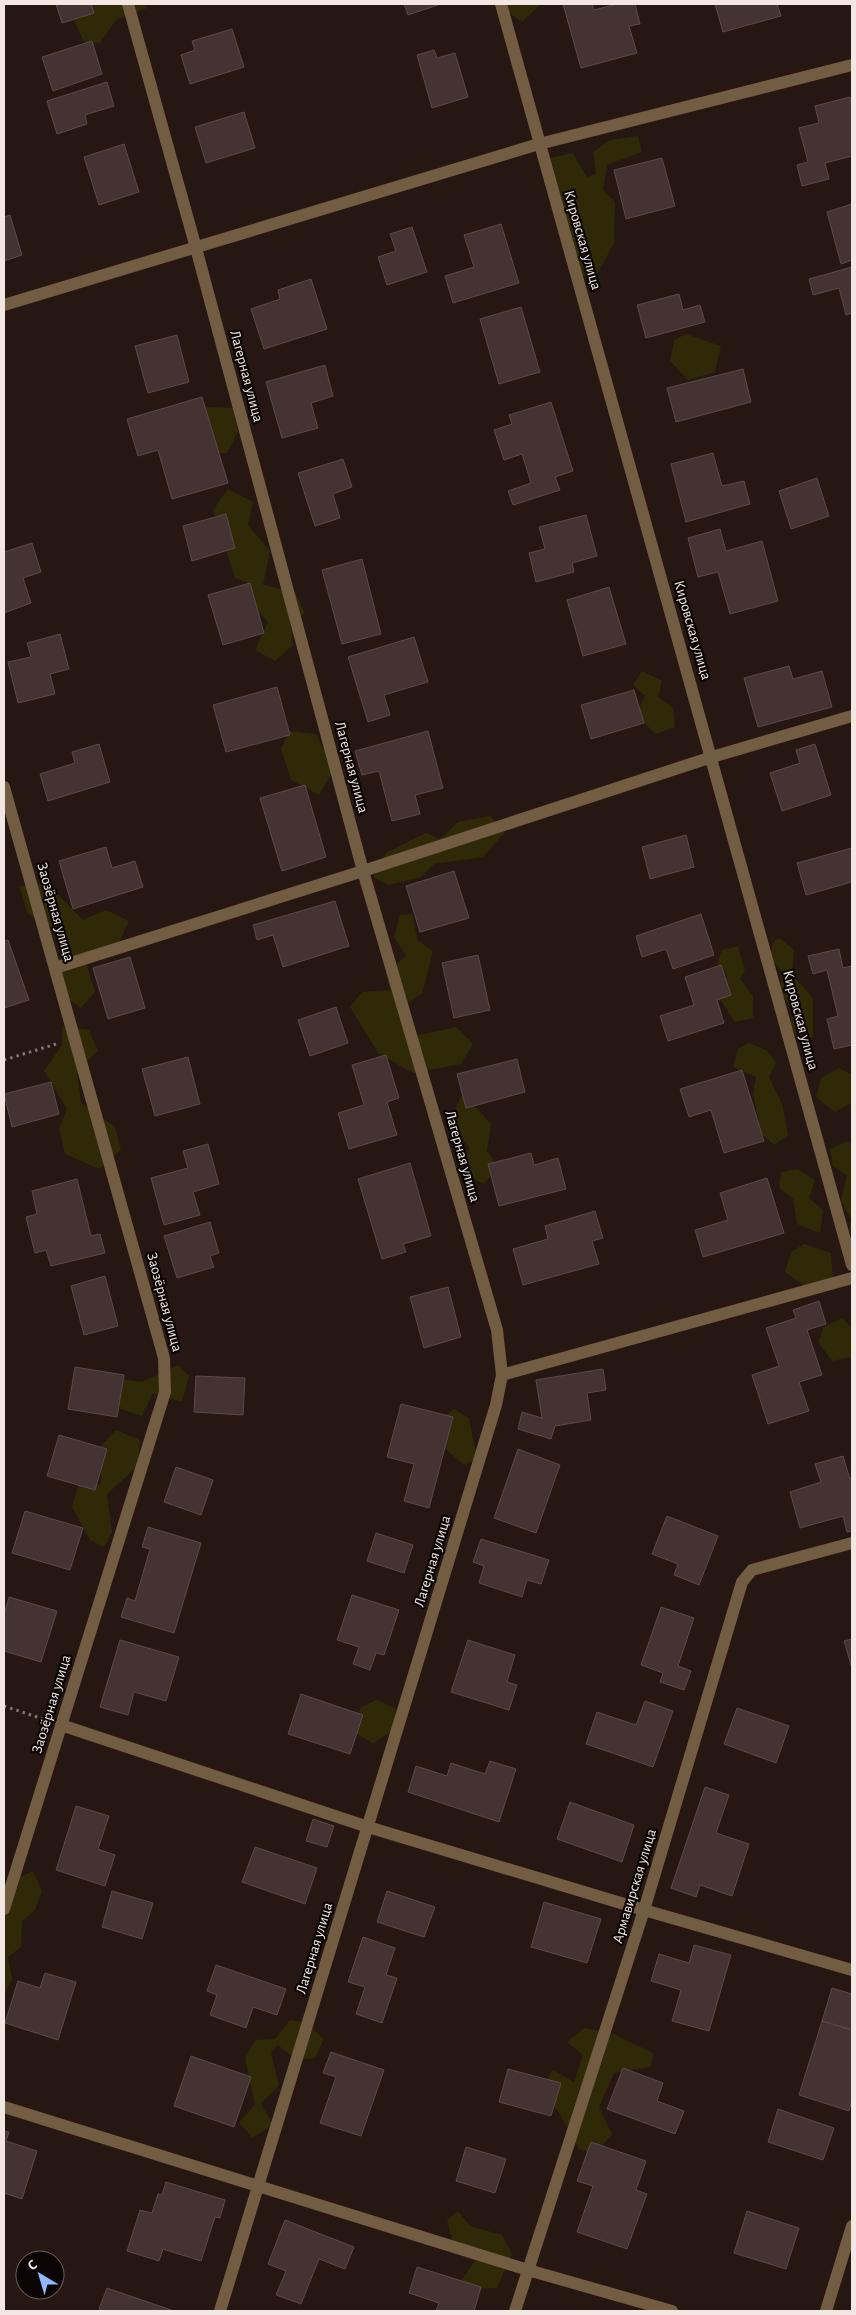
<svg xmlns="http://www.w3.org/2000/svg" width="856" height="2315" viewBox="0 0 856 2315" font-family="'Alegreya Sans',sans-serif">
<style>
.green{fill:#2f2907}
.building{fill:#453334;stroke:#5c494a}
.lines{fill:none;stroke-linecap:round;stroke-linejoin:round}
.path{stroke:#847772;stroke-width:3;stroke-dasharray:2.5 4;stroke-linecap:butt}
.minor{stroke:#725d43;stroke-width:12}
.labels{text-anchor:middle;stroke-width:4.5;stroke-linejoin:round;paint-order:stroke}
.street-label{font-size:15px;fill:#f2e7e3;stroke:#0a0504}
</style>
<rect width="100%" height="100%" fill="#261712"/>
<path class="green" d="M91 4H145L147 8 116 20 100 43 84 42 73 18Z
M496 4H541L522 22Z
M638 136 642 152 607 165 603 190 615 202 614 243 596 276H581L566 251 571 229 561 209 549 158 573 153 587 177 596 174 593 152 610 140Z
M686 334 721 346 715 372 688 380 670 361 674 340Z
M207 407 233 408 238 432 227 453 201 454 188 429Z
M228 489 253 502 248 525 270 551 263 585 295 592 305 613 291 626 293 645 275 661 255 650 268 622 251 603V584L235 578 213 510Z
M642 671 662 681 658 697 673 708 675 727 656 734 636 716 645 696 633 685Z
M289 731 316 734 334 769 319 795 291 780 281 749Z
M490 816 505 832 483 857 434 864 421 877 388 885 373 877 386 853 426 833 440 839 458 822Z
M47 883 83 920 106 910 129 921 119 942 84 956 95 992 81 1008 64 996 59 956 66 936 28 914 19 886Z
M413 914 417 940 433 951 422 994 400 1007 405 1038 456 1027 473 1044 461 1064 413 1073 378 1053 350 1007 362 992 390 990 386 973 406 956 394 937 400 915Z
M780 938 794 950 792 974 813 998V1037L798 1039 790 1024 793 1012 780 991 782 972 770 957 773 942Z
M738 946 745 971 740 979 753 996V1018L735 1022 716 993 727 976 717 963 722 950Z
M62 1027 89 1030 98 1051 77 1071 81 1103 115 1127 121 1150 99 1169 65 1154 59 1128 67 1109 44 1071 62 1045Z
M749 1043 768 1051 776 1063 769 1077 782 1104 788 1135 774 1145 761 1133 753 1094 756 1077 733 1067 738 1049Z
M839 1068 852 1075V1103L835 1112 816 1097 821 1078Z
M463 1093 491 1124 487 1151 498 1167 484 1184 458 1171 469 1148 449 1121Z
M848 1141 852 1144V1233L849 1230 851 1219 841 1201 847 1175 833 1166 830 1149Z
M798 1169 815 1180 809 1198 823 1210 820 1233 797 1224 793 1199 779 1188 781 1172Z
M804 1244 831 1253 833 1281 813 1292 785 1272 791 1252Z
M842 1318 852 1328V1355L851 1357 832 1361 818 1342 824 1327Z
M178 1365 189 1376 182 1402 153 1393 142 1416 120 1409 116 1378 142 1382Z
M454 1409 469 1418 477 1459 464 1465 434 1439 437 1422Z
M116 1430 140 1440 138 1466 107 1494 112 1532 104 1547 90 1540 72 1507 78 1486 101 1484V1446Z
M377 1700 395 1708 396 1729 373 1743 351 1731 361 1707Z
M33 1871 42 1891 35 1910 22 1921 21 1947 8 1957 12 1979 4 1995V1918L18 1878Z
M290 2020 305 2022 324 2039 315 2058 296 2060 278 2045 271 2052 279 2085 261 2104 273 2125 252 2138 239 2122 255 2105 245 2058 255 2040 275 2039Z
M584 2028 614 2034 653 2053 651 2067 614 2073 599 2107 612 2134 596 2154 579 2149 559 2113 540 2089 553 2070 574 2082 583 2055 567 2042Z
M458 2211 470 2226 502 2235 512 2254 497 2288 474 2289 461 2281 478 2257 452 2240 447 2220Z"/>
<path class="building" d="M56 4H91L94 13 62 23Z
M404 4H441L408 15Z
M563 4H592L594 10 617 4H635L640 24 629 26 637 53 581 68Z
M715 4H777L781 16 723 32Z
M232 29 244 67 190 84 181 55 195 50 192 41Z
M92 41 102 74 53 91 42 57Z
M434 50 437 58 455 53 468 97 432 108 417 55Z
M107 82 114 106 85 115 87 124 57 134 47 101Z
M850 97 852 107V156L825 163 829 179 802 186 797 165 808 162 799 128 819 123 815 106Z
M244 112 255 148 206 163 195 127Z
M124 144 139 192 99 205 84 157Z
M662 158 675 206 626 219 614 170Z
M852 204V260L841 264 827 212Z
M10 215 22 255 4 261V217Z
M501 224 519 283 453 303 445 276 474 267 464 235Z
M412 227 427 272 387 285 378 257 396 251 390 234Z
M852 267V313L846 315 839 288 813 295 809 279Z
M311 279 327 329 264 349 251 309 280 299 278 290Z
M679 294 683 310 700 305 705 322 646 338 637 305Z
M521 307 540 372 499 384 480 319Z
M177 335 189 382 148 393 135 346Z
M325 365 333 396 311 403 318 428 282 438 266 382Z
M743 369 751 402 676 422 667 388Z
M202 397 228 483 172 499 158 450 138 456 127 419Z
M551 402 573 471 555 477 560 490 513 505 508 491 531 483 522 454 504 460 494 430 512 424 509 415Z
M713 453 722 486 744 481 750 504 686 522 671 464Z
M343 459 352 487 333 494 340 518 315 526 298 473Z
M817 478 829 516 791 529 779 491Z
M226 514 235 548 192 561 183 526Z
M586 515 597 556 572 563 574 572 536 582 529 553 545 549 539 527Z
M720 529 726 551 762 541 778 601 730 614 718 572 698 577 688 538Z
M32 543 41 572 23 578 31 603 4 613V552Z
M362 559 381 634 342 644 322 570Z
M250 583 264 633 223 645 208 595Z
M609 587 626 644 583 656 567 600Z
M60 634 69 669 50 674 55 694 18 703 8 662 31 657 27 643Z
M414 637 428 682 384 695 390 715 368 722 348 657Z
M789 666 793 679 822 671 832 707 758 727 744 678Z
M277 687 290 735 226 752 213 705Z
M634 690 644 723 591 739 581 705Z
M428 731 443 788 415 795 420 814 392 821 379 771 362 775 355 751Z
M99 744 110 782 48 801 40 774 75 763 72 752Z
M815 744 831 795 782 811 770 773 800 763 796 750Z
M305 785 326 857 282 871 260 798Z
M686 835 694 867 650 879 642 847Z
M106 847 112 868 135 861 143 887 73 909 59 861Z
M852 848V882L806 895 797 863Z
M454 871 469 918 420 932 406 886Z
M335 901 349 946 283 967 273 935 257 940 253 925Z
M701 914 714 955 673 969 666 949 642 957 636 936Z
M8 940 29 1000 4 1008V941Z
M839 949 843 968 852 966V1045L834 1049 827 1019 838 1016 827 970 813 974 808 956Z
M478 955 490 1010 454 1018 442 963Z
M130 957 145 1008 108 1019 93 968Z
M721 965 731 995 717 1000 724 1023 668 1041 660 1016 694 1005 685 977Z
M336 1007 348 1043 310 1056 298 1020Z
M386 1055 399 1098 387 1102 397 1135 349 1149 338 1113 364 1105 352 1065Z
M188 1057 200 1104 155 1116 142 1069Z
M517 1059 525 1092 466 1108 457 1074Z
M742 1070 764 1141 724 1153 711 1110 689 1117 680 1089Z
M51 1082 59 1114 12 1127 4 1094Z
M208 1144 219 1184 193 1192 200 1215 164 1225 151 1178 188 1168 183 1151Z
M531 1153 534 1165 558 1158 566 1189 499 1206 488 1164Z
M410 1163 431 1236 403 1244 406 1252 382 1259 358 1179Z
M767 1178 784 1233 703 1257 695 1230 728 1220 720 1193Z
M77 1179 91 1236 100 1234 105 1253 51 1266 46 1250 35 1253 26 1217 37 1214 32 1191Z
M595 1211 603 1238 592 1241 599 1264 523 1285 513 1249 548 1239 545 1226Z
M210 1222 219 1253 210 1256 214 1267 177 1278 164 1236Z
M105 1276 118 1326 84 1335 71 1286Z
M448 1287 461 1337 424 1348 410 1297Z
M819 1301 826 1324 807 1330 822 1375 799 1382 809 1411 768 1424 752 1375 779 1366 766 1328 796 1318 793 1310Z
M75 1367 124 1375 117 1417 68 1409Z
M603 1369 606 1390 587 1393 591 1420 555 1426 551 1439 518 1429 522 1412 542 1418 536 1380Z
M196 1376 245 1378 243 1415 194 1412Z
M401 1404 453 1417 429 1508 404 1501 414 1464 387 1457Z
M59 1435 107 1449 95 1490 47 1476Z
M518 1449 560 1465 536 1533 494 1518Z
M843 1456 850 1479 852 1478V1531L847 1532 843 1516 800 1528 790 1492 821 1482 815 1464Z
M176 1467 213 1480 201 1515 164 1502Z
M25 1511 83 1528 70 1570 12 1553Z
M667 1516 718 1536 699 1585 674 1575 678 1564 652 1554Z
M148 1527 201 1543 174 1633 121 1617 127 1598 135 1601 150 1549 142 1547Z
M376 1533 413 1545 404 1573 367 1561Z
M481 1539 549 1560 541 1584 527 1580 522 1597 479 1583 484 1566 473 1562Z
M352 1595 399 1610 384 1655 376 1653 370 1670 353 1664 359 1647 337 1640Z
M9 1597 57 1611 41 1662 4 1651V1615Z
M661 1607 694 1618 678 1666 691 1671 684 1690 660 1682 663 1673 641 1665Z
M852 1639V1668L844 1641Z
M120 1640 179 1657 166 1701 134 1692 128 1715 100 1707Z
M468 1640 515 1655 507 1682 517 1685 509 1710 451 1692Z
M301 1694 363 1715 350 1754 288 1734Z
M645 1701 673 1711 653 1767 586 1744 597 1712 636 1725Z
M737 1708 789 1726 776 1763 724 1744Z
M490 1761 516 1769 499 1822 408 1792 416 1766 447 1776 451 1763 485 1774Z
M705 1787 729 1795 716 1833 749 1844 732 1896 700 1885 696 1897 671 1888Z
M570 1802 634 1825 622 1862 557 1839Z
M76 1806 109 1816 98 1849 115 1855 105 1886 56 1870Z
M313 1819 334 1826 327 1847 306 1841Z
M255 1847 317 1868 305 1904 242 1882Z
M112 1891 153 1903 142 1939 102 1927Z
M387 1891 435 1907 424 1937 377 1922Z
M544 1902 601 1919 587 1963 531 1947Z
M363 1937 395 1948 386 1975 397 1978 382 2023 356 2014 365 1987 348 1982Z
M694 1945 731 1955 709 2031 672 2021 681 1990 651 1981 659 1954 689 1963Z
M216 1965 286 1989 277 2015 253 2007 246 2028 210 2015 217 1995 207 1991Z
M45 1973 76 1982 58 2040 5 2023 18 1981 40 1988Z
M832 1988 852 1994V2030L822 2021Z
M822 2021 852 2030V2099L849 2111 799 2095Z
M331 2052 384 2070 361 2136 320 2123 336 2077 323 2073Z
M191 2056 251 2077 234 2127 174 2106Z
M623 2068 663 2083 657 2101 684 2111 675 2134 607 2109Z
M508 2069 561 2083 551 2116 499 2102Z
M778 2109 834 2128 823 2160 768 2142Z
M4 2131 9 2132 6 2141 37 2151 22 2199 4 2193Z
M591 2142 646 2161 636 2190 647 2194 627 2249 577 2232 593 2186 577 2181Z
M466 2147 506 2159 495 2193 456 2181Z
M166 2182 225 2200 220 2218 215 2217 201 2261 163 2249 159 2261 127 2251 140 2210 152 2213 158 2194 162 2195Z
M747 2211 799 2228 786 2269 734 2253Z
M285 2220 354 2247 345 2269 319 2259 301 2304 276 2295 286 2271 268 2264Z
M417 2267 481 2287 474 2311H436L439 2303 409 2293Z
M107 2288 174 2311H105L99 2309Z"/>
<g class="lines">
<path class="path" d="M4 1060 56 1044
M4 1706 43 1719"/>
<path class="minor" d="M128 4 196 248 363 871 497 1330 502 1375 496 1405 220 2311
M501 4 852 1265
M4 305 539 144 852 65
M4 787 164 1358 165 1392 4 1909
M55 968 363 871 712 757 852 716
M502 1375 852 1278
M61 1725 368 1827 644 1910 852 1970
M4 2107 528 2270 672 2311
M515 2311 644 1910 742 1582 752 1570 852 1543
M826 2311 852 2226"/>
</g>
<g class="labels">
<g class="street-label">
<text transform="translate(583 240) rotate(74)" y="5">Кировская улица</text>
<text transform="translate(247 376) rotate(75)" y="5">Лагерная улица</text>
<text transform="translate(693 630) rotate(74)" y="5">Кировская улица</text>
<text transform="translate(352 767) rotate(75)" y="5">Лагерная улица</text>
<text transform="translate(56 912) rotate(74)" y="5">Заозёрная улица</text>
<text transform="translate(801 1020) rotate(75)" y="5">Кировская улица</text>
<text transform="translate(463 1156) rotate(74)" y="5">Лагерная улица</text>
<text transform="translate(165 1302) rotate(75)" y="5">Заозёрная улица</text>
<text transform="translate(432 1561) rotate(-73)" y="5">Лагерная улица</text>
<text transform="translate(51 1704) rotate(-73)" y="5">Заозёрная улица</text>
<text transform="translate(634 1886) rotate(-73)" y="5">Армавирская улица</text>
<text transform="translate(314 1948) rotate(-73)" y="5">Лагерная улица</text>
</g>
</g>
<rect width="856" height="2315" fill="none" stroke="#f2e7e3" stroke-width="10"/>
<g transform="translate(40 2275) rotate(322)"><circle r="24" fill="#0a0504" stroke="#675f5d"/>
<path d="M0-4L9 19L0 12L-9 19Z" fill="#91b8fd"/>
<text y="-8" font-size="14" font-weight="bold" text-anchor="middle" fill="#f2e7e3">С</text>
</g>
</svg>
